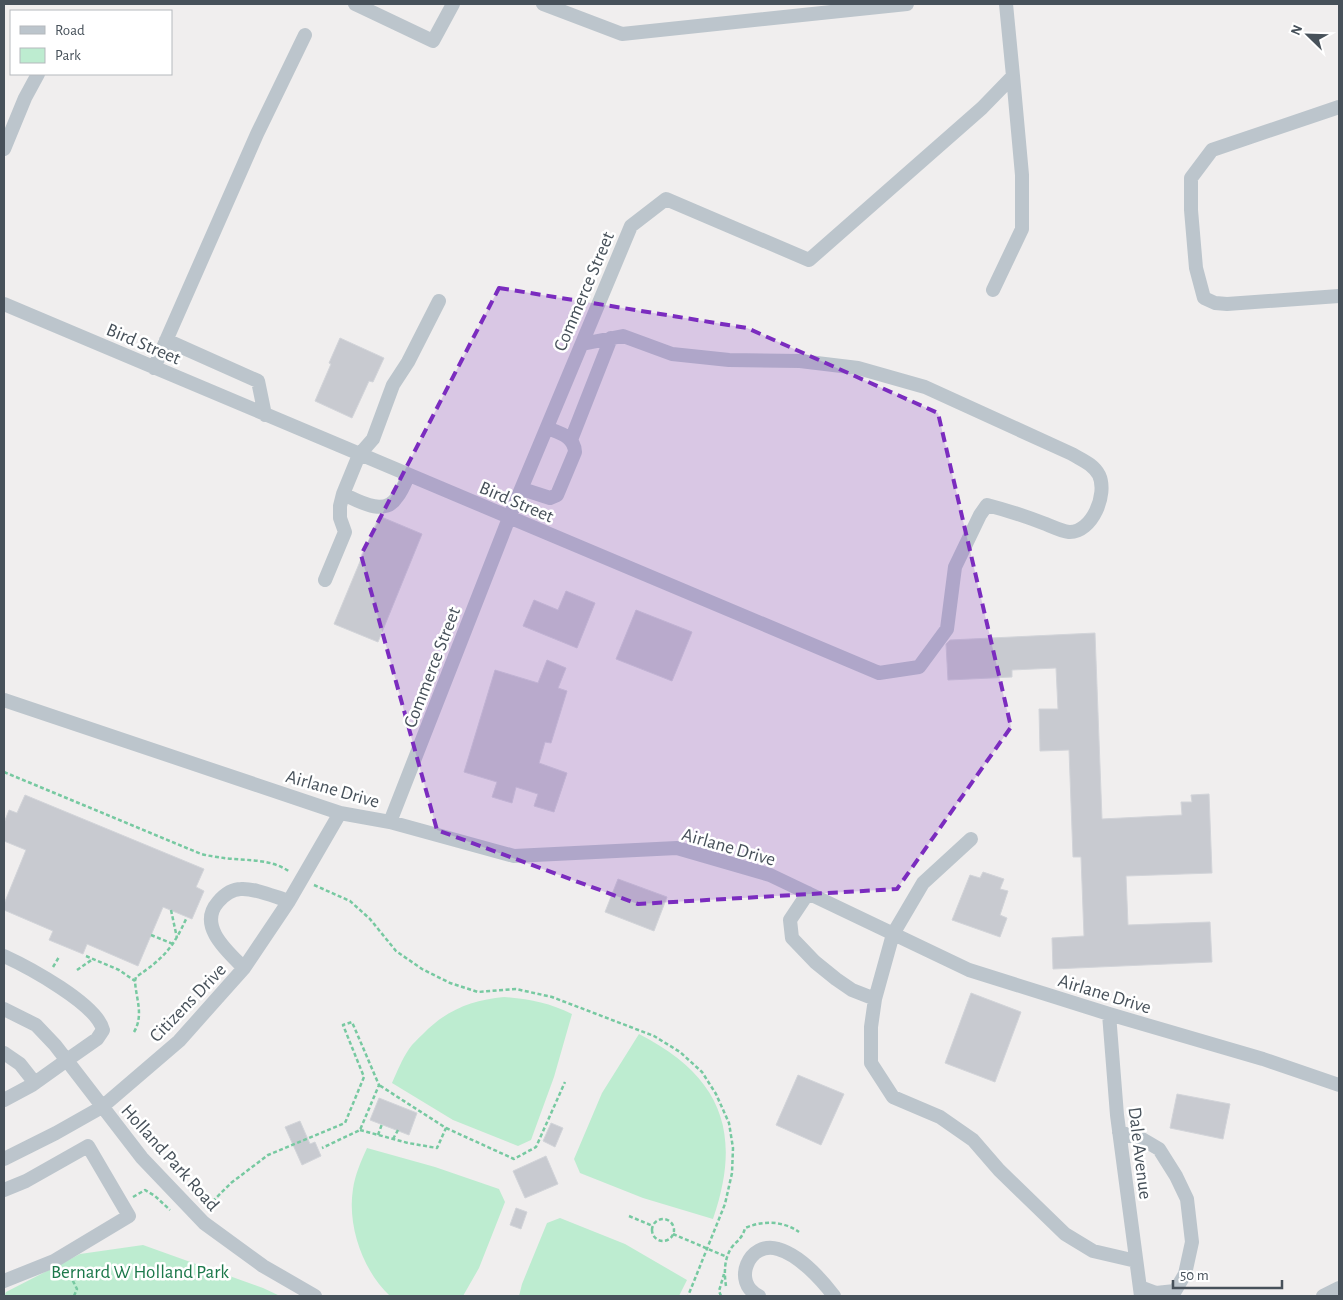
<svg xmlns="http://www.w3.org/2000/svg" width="1343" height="1300" viewBox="0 0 1343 1300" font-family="'Alegreya Sans',sans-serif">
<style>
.green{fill:#bdecd0}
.building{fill:#c8cad0;stroke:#d2d4d9}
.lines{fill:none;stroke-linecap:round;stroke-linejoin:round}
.path{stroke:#77c9a1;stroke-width:2.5;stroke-dasharray:4 2.5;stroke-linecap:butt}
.minor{stroke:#bcc5cc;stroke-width:14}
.marked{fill:#7b2cbf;fill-opacity:0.2;stroke:#7b2cbf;stroke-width:4;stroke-dasharray:10 6;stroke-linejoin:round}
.labels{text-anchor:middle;stroke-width:5;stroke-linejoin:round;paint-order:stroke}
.street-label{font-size:19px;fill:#47515a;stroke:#fff}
.park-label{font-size:19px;fill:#1b784a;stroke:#fff}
</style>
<rect width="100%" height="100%" fill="#f0eeee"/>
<path class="green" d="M504 997C530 999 549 1003 572 1014L554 1077 531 1140 518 1146 453 1120 392 1083C397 1072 402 1059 409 1049 413 1043 418 1039 423 1034 446 1010 472 1000 504 997Z
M639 1034C721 1076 743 1132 713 1219L643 1198 580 1173 574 1159 602 1093Z
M367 1148 435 1167 499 1189 505 1202 479 1268 463 1296H390C363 1271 347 1226 353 1189 355 1175 361 1161 367 1148Z
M560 1218 625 1244 687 1280 679 1296H519L522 1284 547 1223Z
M143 1245 263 1288 280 1296H4L6 1292 80 1254Z"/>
<path class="building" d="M340 338 384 358 373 382 369 381 352 418 315 401 331 364 329 363Z
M379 516 422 534 378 642 334 624Z
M566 591 595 603 577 648 523 626 534 600 558 610Z
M636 610 692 632 672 681 616 659Z
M1095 633 1102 819 1182 815 1181 802H1192L1191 795 1209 794 1212 873 1126 876 1128 925 1210 922 1212 962 1053 969 1052 938 1084 936 1081 857H1073L1069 750 1040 751 1039 709H1058L1056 668 1012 670V677L948 680 946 644 950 640Z
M547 660 566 668 558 688 567 691 551 743 545 742 539 763 567 773 554 812 534 806 538 794 516 787 512 803 492 797 497 782 464 772 495 670 538 683Z
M25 795 204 869 196 887 204 891 192 919 163 907 138 966 87 944 83 954 49 940 53 931 4 910V904L26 850 4 841V823L9 810 17 813Z
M983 872 1004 879 1000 889 1008 891 1000 915 1007 918 1000 937 952 920 970 875 980 878Z
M618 879 667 897 654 931 605 912Z
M971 993 1021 1012 995 1082 945 1063Z
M798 1075 844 1094 821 1145 776 1125Z
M1177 1094 1230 1104 1223 1139 1170 1128Z
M379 1098 417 1113 409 1135 370 1120Z
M300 1121 310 1144 315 1142 321 1156 302 1165 285 1127Z
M551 1123 563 1128 555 1147 543 1141Z
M546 1156 558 1184 525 1198 513 1171Z
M516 1208 527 1212 521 1229 510 1225Z"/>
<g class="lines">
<path class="path" d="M4 772 201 854C209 856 217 857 224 858 247 861 270 858 290 872
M314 885 350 901 370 919 396 951 422 969 450 983 478 992 516 989 552 997 654 1036 680 1052 702 1072 716 1094 729 1123 733 1148 732 1173 725 1204 688 1296
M171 910 177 938
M151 935 173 944
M86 956 119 970 135 981
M53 967 59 957
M77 970 93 959
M134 1032C144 1015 136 999 135 981L136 977C164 958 173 948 187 917
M446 1128 514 1159 536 1147 565 1082
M360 1130 408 1143 437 1148 446 1128 379 1085
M378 1135 382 1124
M393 1139 398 1130
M133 1197 145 1190 155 1196 170 1210
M208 1206 231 1183 268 1155 345 1123 364 1077 343 1025 352 1022 379 1085 360 1130 322 1148
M629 1216 653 1226
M652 1230a11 11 0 1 1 22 0a11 11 0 1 1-22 0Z
M673 1234 727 1257
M67 1269 77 1289 74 1296
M726 1286C724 1273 724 1258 732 1247 738 1240 743 1237 745 1228 764 1220 783 1221 799 1232
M721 1296 719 1291 724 1274"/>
<path class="minor" d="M355 4 433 41 453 4
M543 4 622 34 907 4
M1339 107 1212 150 1191 178V210L1196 268 1204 298 1215 303 1227 304 1339 296
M4 149 25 98 38 74
M993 290 1022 229V175L1013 76
M4 304 879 673 919 667 947 629 955 567 980 515 987 505C1006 510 1025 516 1043 523 1051 526 1061 531 1069 532 1092 533 1108 494 1099 475 1093 464 1082 460 1072 454L925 387 858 368 800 361 729 360 672 354 623 336 582 344
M166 340 258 381 265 415
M154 368 257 134 305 35
M571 440 611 338
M522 489 550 498 557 495 575 452C574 436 560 433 547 428
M343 494C358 501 385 517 397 497 402 491 405 483 408 476
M325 580 345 532 340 518V506L343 494 359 455 373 439 393 385 408 362 439 301
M4 700 340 813 390 822 514 856 677 848 770 875 969 970 1109 1014 1263 1059 1339 1085
M390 822 509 518 631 226 666 199 809 260 982 108 1013 76 1006 4
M971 839 923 883 893 934 875 999 871 1027V1063L893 1097 940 1117 973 1140 999 1170 1065 1234 1093 1251 1136 1261
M808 893 790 920 792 938 815 962 836 979 852 990 875 999
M4 956C28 967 97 1004 103 1030L97 1039 67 1060 32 1085 4 1100
M244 968C228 952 197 926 218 902 224 895 231 889 241 889 255 888 275 897 289 901
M4 1009 36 1025 55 1045 142 1158 204 1223 263 1266 315 1296
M1109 1014 1117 1115 1141 1296
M4 1053 20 1064 35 1083
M1119 1132 1142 1139 1159 1149 1176 1176 1187 1199 1192 1242 1185 1274 1175 1291 1156 1293 1140 1287
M4 1159 56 1133 102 1107 179 1041 244 968 289 901 340 813
M4 1190 26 1181 88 1146 129 1216 54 1261 4 1281
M759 1296C731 1283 749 1240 778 1249 799 1255 821 1279 834 1296
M1323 1296 1339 1288"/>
</g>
<path class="marked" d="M499 288 747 328 938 413 1011 727 897 889 638 904 437 830 361 555Z"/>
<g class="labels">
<g class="street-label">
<text transform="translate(583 291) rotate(-67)" y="7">Commerce Street</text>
<text transform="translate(144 343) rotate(23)" y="7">Bird Street</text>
<text transform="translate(517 501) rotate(23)" y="7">Bird Street</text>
<text transform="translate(431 667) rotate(-69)" y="7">Commerce Street</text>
<text transform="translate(333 788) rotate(16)" y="7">Airlane Drive</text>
<text transform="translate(729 846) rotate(16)" y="7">Airlane Drive</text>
<text transform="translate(1105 993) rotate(17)" y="7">Airlane Drive</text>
<text transform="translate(187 1002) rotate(-46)" y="7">Citizens Drive</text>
<text transform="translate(1141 1153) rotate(83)" y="7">Dale Avenue</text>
<text transform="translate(171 1157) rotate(48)" y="7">Holland Park Road</text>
</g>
<g class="park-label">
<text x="140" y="1278">Bernard W Holland Park</text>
</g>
</g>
<rect width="1343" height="1300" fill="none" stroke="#47515a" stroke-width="10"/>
<rect x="10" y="10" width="162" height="65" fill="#ffffff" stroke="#b5b9bd"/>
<rect x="20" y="26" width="25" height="8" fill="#bcc5cc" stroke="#b5b9bd"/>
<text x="55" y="35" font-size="15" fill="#47515a">Road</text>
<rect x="20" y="48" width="25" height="15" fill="#bdecd0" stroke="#b5b9bd"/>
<text x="55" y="60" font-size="15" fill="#47515a">Park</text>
<g transform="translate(1308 35) rotate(293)" stroke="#ffffff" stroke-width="4" paint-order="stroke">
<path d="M0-4L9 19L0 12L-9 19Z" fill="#47515a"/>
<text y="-8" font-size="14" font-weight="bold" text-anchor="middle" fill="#47515a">N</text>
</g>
<path d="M1173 1280v8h109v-8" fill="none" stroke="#47515a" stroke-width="2.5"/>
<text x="1180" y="1280" font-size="15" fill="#47515a" stroke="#ffffff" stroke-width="4" paint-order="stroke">50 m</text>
</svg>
